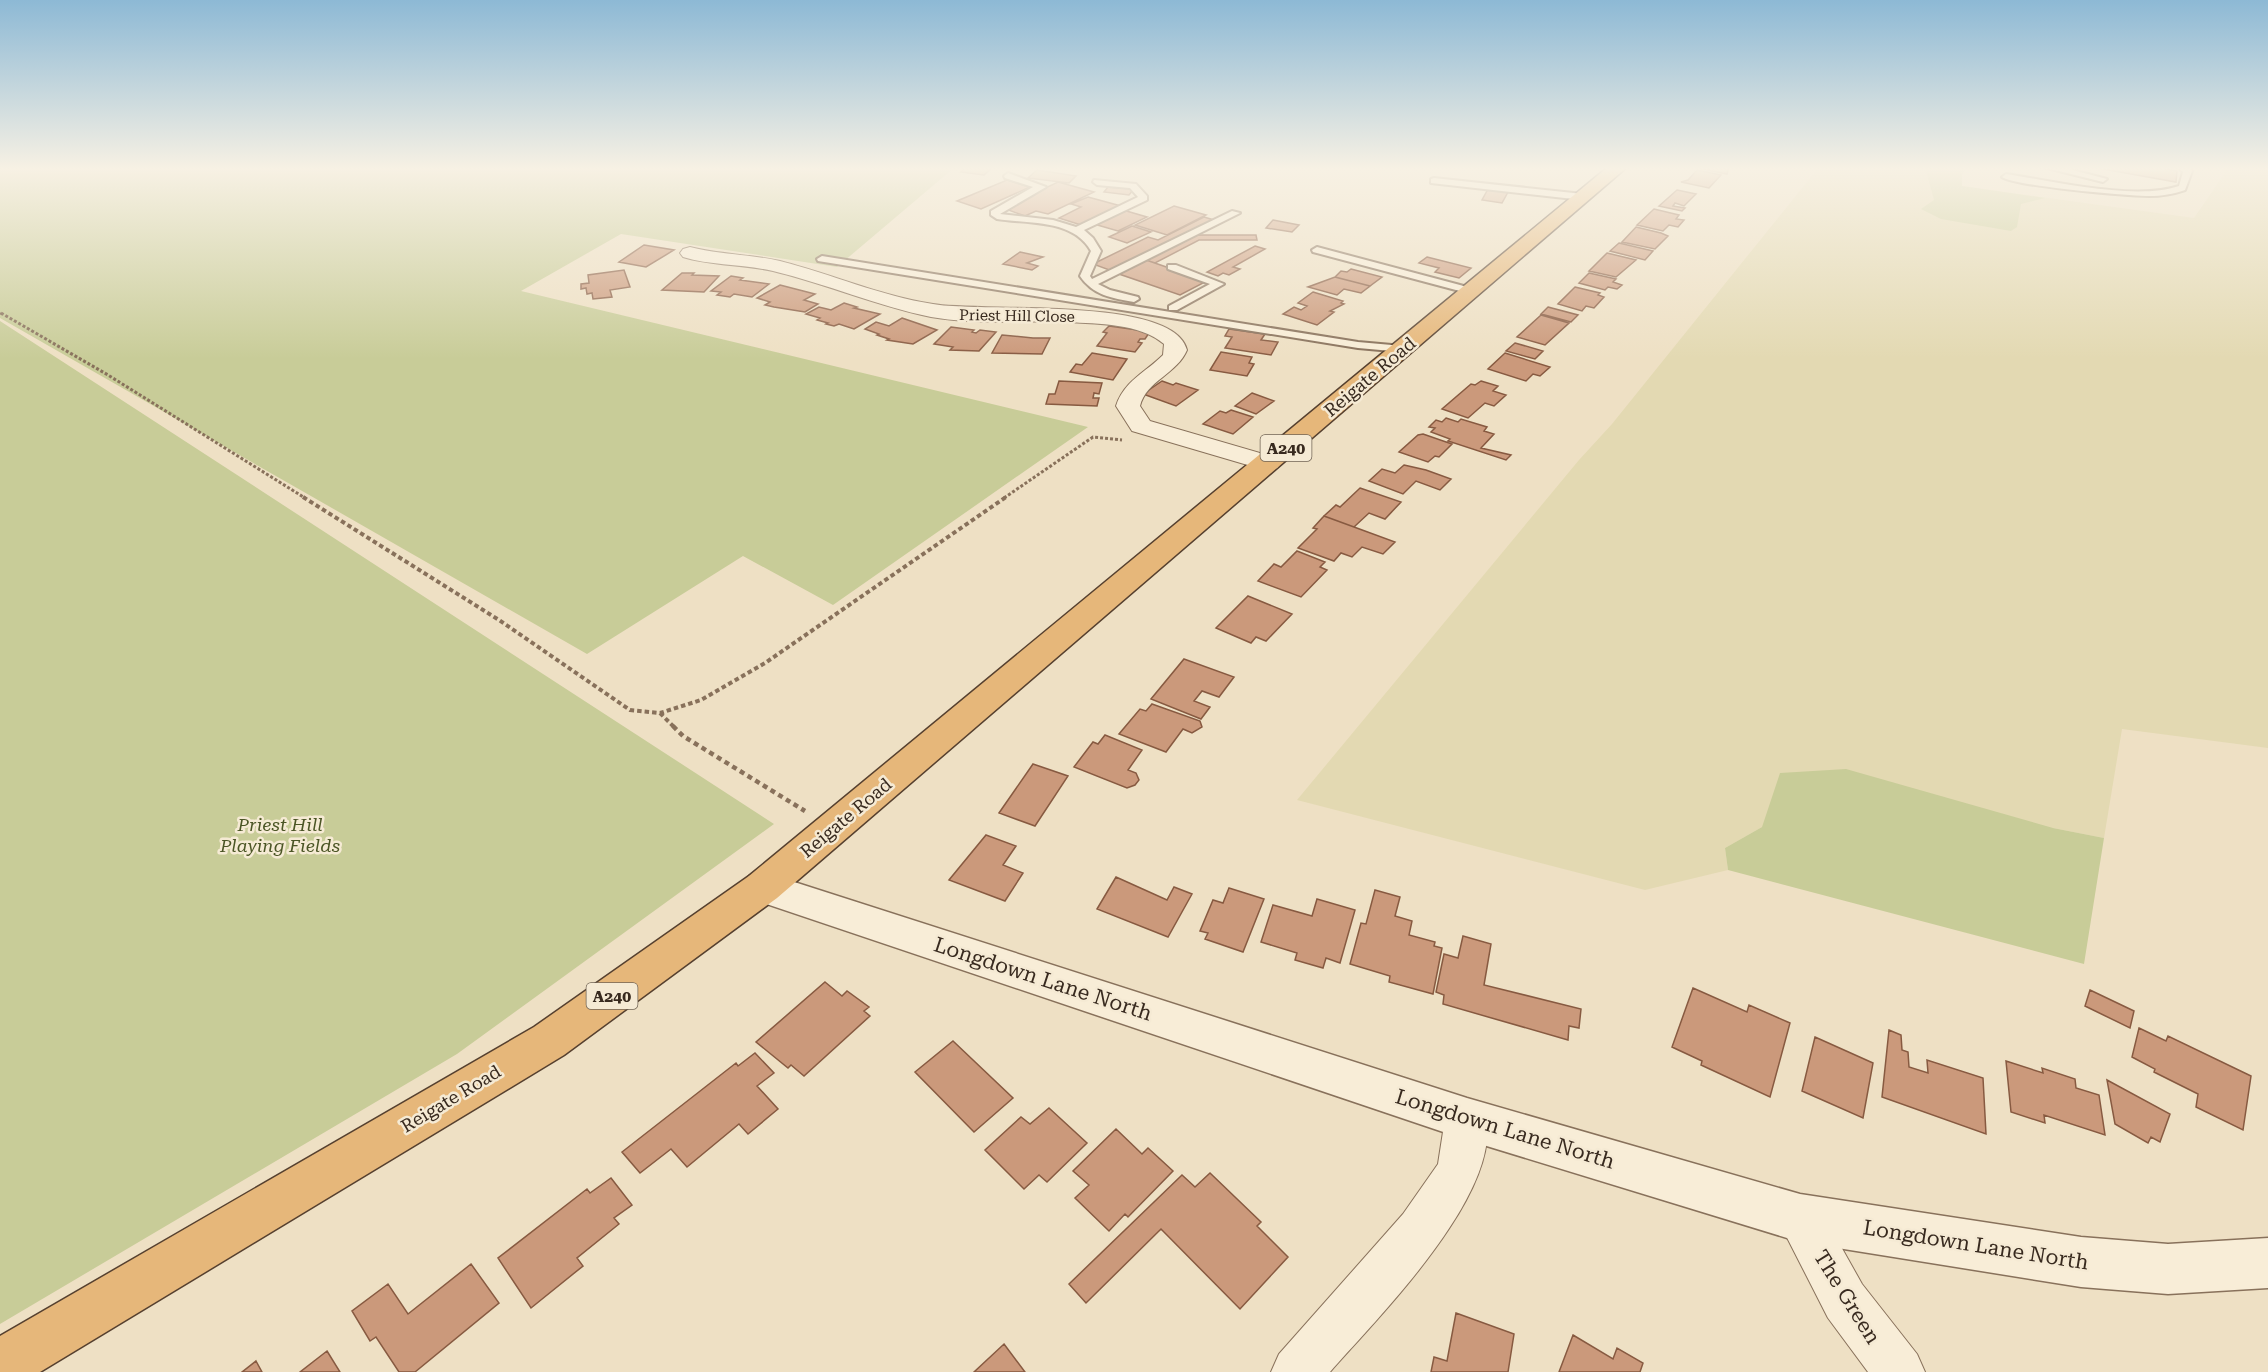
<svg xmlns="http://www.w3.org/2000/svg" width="2268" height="1372" viewBox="0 0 2268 1372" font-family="'Roboto Serif',serif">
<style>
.farmland{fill:#e3d9b2}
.green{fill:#c8cc98}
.building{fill:#cb997b;stroke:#875a41;stroke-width:1.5}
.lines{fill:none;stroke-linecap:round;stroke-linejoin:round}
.service-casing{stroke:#88715b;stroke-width:4}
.minor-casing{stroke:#88715b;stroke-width:2}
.tertiary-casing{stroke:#88715b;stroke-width:3}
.trunk-casing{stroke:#56402f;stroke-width:3}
.path-far3{stroke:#88715b;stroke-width:2;stroke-dasharray:3 1.5;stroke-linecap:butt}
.path-far2{stroke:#88715b;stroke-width:3;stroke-dasharray:3 2;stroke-linecap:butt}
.path-far1{stroke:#88715b;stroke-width:4;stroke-dasharray:4.5 3;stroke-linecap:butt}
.path{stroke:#88715b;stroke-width:4.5;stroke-dasharray:5 4;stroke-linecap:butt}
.service{fill:#f8edd7;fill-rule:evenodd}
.minor{fill:#f8edd7;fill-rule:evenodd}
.tertiary{fill:#f8edd7;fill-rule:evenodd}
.trunk{fill:#e6b77a;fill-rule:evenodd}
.labels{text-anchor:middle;stroke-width:5;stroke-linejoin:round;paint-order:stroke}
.far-street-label{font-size:15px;fill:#382a1f;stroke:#f5ead4}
.shield{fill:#f5ead4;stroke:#716455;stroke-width:1.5}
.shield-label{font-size:16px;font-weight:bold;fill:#382a1f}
.street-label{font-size:18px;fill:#382a1f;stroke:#f5ead4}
.park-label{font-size:18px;font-style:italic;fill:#4b5525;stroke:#f5ead4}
.near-street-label{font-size:21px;fill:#382a1f;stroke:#f5ead4}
</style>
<rect width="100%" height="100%" fill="#eee0c4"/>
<path class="farmland" d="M1819 167H1925L1962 186 2194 218 2229 167H2268V748L2122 729 2104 838 2053 828 1762 827 1725 848 1728 870 1645 890 1297 800 1579 460 1612 424Z"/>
<path class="green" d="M0 167H955L837 267 621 234 521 291 1088 427 833 605 743 556 587 654 0 318Z
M1925 167H1967L1962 174V186L2045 198 2021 204 2017 227 2011 231 1941 219 1921 209 1934 200Z
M0 321 774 824 457 1054 0 1324Z
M1846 769 2053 828 2104 838 2084 964 1728 870 1725 848 1762 827 1780 773Z"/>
<path class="building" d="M966 167H993L984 175 961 172Z
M1729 167 1727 174 1698 168V167Z
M2092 167H2157L2177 171 2176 182Z
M1037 170 1076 176 1069 183 1028 178Z
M1697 170 1721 175 1709 188 1681 182 1688 180Z
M1007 180 1030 187 981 209 957 201Z
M1058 182 1094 192 1048 214 1036 211 1025 216 1003 208Z
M1108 187 1134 189 1129 195 1104 192Z
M1488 189 1508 192 1502 203 1482 200Z
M1677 190 1696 194 1684 206 1675 203 1673 206 1685 208 1682 211 1659 206Z
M1088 197 1121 206 1081 225 1059 218 1081 207 1071 204Z
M1174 206 1206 215 1167 235 1135 225Z
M1654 209 1679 215 1676 219 1684 220 1678 227 1669 225 1663 231 1637 225Z
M1123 210 1147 217 1118 231 1094 224Z
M1204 217 1214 220 1112 271 1093 264 1148 237 1158 240Z
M1273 220 1299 225 1292 232 1266 228Z
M1132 226 1151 232 1127 243 1109 237Z
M1636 227 1661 233 1668 236 1655 249 1622 242Z
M1196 235H1256L1257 240H1199L1155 263 1146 260Z
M1619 243 1653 251 1645 260 1610 251Z
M644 245 674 250 646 267 619 262Z
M1255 246 1265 249 1233 267 1240 269 1229 275 1223 273 1218 276 1207 272Z
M1020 252 1043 257 1027 263 1038 266 1032 270 1003 264Z
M1607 253 1636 260 1616 277 1589 271Z
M1427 257 1471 268 1459 278 1435 272 1439 268 1419 263Z
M1146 260 1207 281 1180 295 1119 274Z
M1351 269 1382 277 1370 286 1335 277 1341 271 1347 272Z
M624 270 630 287 610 290 612 297 593 299 592 293 587 294 586 288 581 289V284L589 283 588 275Z
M682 273H694L692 275 719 276 704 292 662 290Z
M1589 273 1616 279 1613 282 1622 285 1617 289 1608 287 1605 290 1579 283Z
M731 276 743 278 740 280 769 284 752 297 734 294 730 297 717 295 721 292 711 291Z
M1335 277 1370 286 1361 293 1344 289 1337 295 1308 287Z
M780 285 815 294 804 300 818 304 805 312 774 307 765 305 770 302 757 298Z
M1575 287 1600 293 1598 295 1604 297 1594 308 1586 306 1582 311 1558 304Z
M1313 292 1343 301 1341 303 1344 304 1330 311 1334 312 1317 325 1283 314 1294 307 1301 310 1307 306 1298 303Z
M844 303 857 307 854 308 880 314 854 329 839 324 834 326 826 324 828 323 817 320 820 318 806 314 819 307 831 310Z
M1548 307 1578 315 1571 322 1541 314Z
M1541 315 1569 323 1545 345 1517 337Z
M902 318 937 330 913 344 887 340 889 339 877 335 879 334 865 329 876 322 889 326Z
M1109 326 1145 331 1149 333 1145 339H1140L1138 342 1142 343 1135 352 1097 346 1107 333 1103 332Z
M951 327 974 330 972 332 976 333 980 330 996 332 979 351 950 350 953 347 934 344Z
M1229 329 1265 334 1261 340 1278 342 1271 355 1225 348 1232 337 1225 336Z
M1002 335 1033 338H1050L1042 354 992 353Z
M1515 343 1543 351 1535 359 1506 351Z
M1221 352 1252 357 1249 363 1254 364 1247 376 1210 370Z
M1092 353 1127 359 1113 380 1070 372 1076 364 1082 365Z
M1505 353 1550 367 1540 376 1533 374 1526 381 1488 369Z
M1059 381 1102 383 1099 394 1094 393 1093 398H1099L1097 406 1046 404 1049 394H1055Z
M1162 381 1173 385 1176 383 1198 390 1176 406 1143 394Z
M1481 381 1498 386 1493 391 1506 395 1494 406 1485 403 1468 418 1442 409 1471 384 1475 385Z
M1252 393 1274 401 1256 414 1235 406Z
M1231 410 1253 417 1233 434 1203 424 1220 411 1226 413Z
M1446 418 1458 422 1461 419 1487 427 1484 431 1494 434 1481 448 1511 455 1506 460 1448 441 1450 439 1431 432 1435 428 1429 427 1436 420 1442 422Z
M1423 434 1452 444 1439 457 1435 456 1428 462 1399 452 1418 435Z
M1404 465 1426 470 1451 479 1440 490 1416 481 1403 494 1369 481 1382 469 1395 473Z
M1360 488 1401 502 1385 519 1369 513 1354 527 1324 516 1336 505 1340 507Z
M1324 516 1354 527 1395 542 1383 554 1362 547 1352 557 1341 553 1334 561 1298 548 1317 529 1313 528Z
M1297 551 1325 562 1320 567 1327 570 1301 597 1258 581 1274 564 1281 567Z
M1248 596 1292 614 1266 641 1256 637 1251 643 1216 628Z
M1184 659 1234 677 1219 697 1202 691 1194 701 1210 707 1201 719 1151 699Z
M1152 704 1200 721 1202 727 1192 733 1183 729 1166 752 1119 734 1140 709 1146 711Z
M1105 735 1142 750 1128 770 1136 773 1139 780 1135 785 1127 788 1074 767 1093 742 1098 744Z
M1033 764 1068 776 1035 826 999 813Z
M986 835 1016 846 1003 865 1023 873 1005 901 949 880Z
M1116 877 1167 900 1174 887 1192 894 1168 937 1097 909Z
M1229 888 1264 899 1243 952 1205 939 1208 933 1200 931 1213 900 1223 903Z
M1375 890 1400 897 1395 916 1412 921 1409 935 1435 942 1434 946 1442 948 1433 994 1389 982 1390 976 1350 964 1361 923 1366 924Z
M1317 899 1355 910 1340 963 1326 958 1323 968 1295 960 1297 953 1261 942 1273 905 1312 916Z
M1463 936 1491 944 1484 985 1581 1009 1579 1028 1569 1026 1568 1040 1443 1004 1444 995 1436 992 1444 954 1458 958Z
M825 982 842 996 847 991 869 1007 864 1011 870 1016 804 1076 791 1065 788 1068 756 1042Z
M1693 988 1747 1012 1749 1005 1790 1023 1770 1097 1701 1065 1702 1061 1672 1047Z
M2090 990 2134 1011 2130 1028 2085 1006Z
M2139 1028 2166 1041 2168 1036 2251 1076 2243 1130 2196 1107 2198 1094 2154 1072 2155 1069 2132 1057Z
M1889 1030 1901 1035 1902 1050 1908 1052 1909 1067 1928 1073 1927 1060 1983 1078 1986 1134 1882 1097Z
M1815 1037 1873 1063 1863 1118 1802 1091Z
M953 1041 1013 1098 974 1132 915 1072Z
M755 1053 774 1073 757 1086 778 1109 748 1134 739 1124 687 1167 671 1149 640 1173 622 1152 736 1063 738 1066Z
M2006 1061 2043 1073 2042 1068 2075 1079 2076 1088 2099 1095 2105 1135 2044 1115 2045 1123 2011 1112Z
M2107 1080 2170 1114 2160 1142 2151 1137 2148 1143 2115 1124Z
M1049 1108 1087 1143 1047 1182 1039 1175 1024 1189 985 1150 1021 1117 1030 1124Z
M1116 1129 1142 1154 1148 1148 1173 1171 1128 1217 1125 1214 1109 1231 1075 1198 1089 1185 1073 1171Z
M1210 1173 1261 1222 1257 1226 1288 1257 1240 1309 1161 1229 1086 1303 1069 1284 1182 1175 1195 1187Z
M611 1178 632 1205 614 1218 619 1224 577 1258 583 1266 531 1308 498 1258 587 1189 590 1193Z
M471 1264 499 1303 415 1372H399L376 1337 370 1341 352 1311 388 1284 408 1314Z
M1456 1313 1514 1334 1508 1372H1431L1434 1357 1447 1361Z
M1573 1335 1613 1359 1617 1348 1643 1363 1640 1372H1559Z
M1004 1344 1025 1372H974Z
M327 1351 340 1372H300Z
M256 1361 262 1372H242Z"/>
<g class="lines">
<g class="service-casing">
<path id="service" d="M2043 167H2061L2107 179 2103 182Z
M2178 167H2188L2192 171 2185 190C2173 194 2162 196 2149 196 2127 196 2015 186 2002 177L2006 174C2053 181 2135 201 2179 186L2183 172Z
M1008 173 1046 187 1000 214 1053 220 1076 227 1138 197 1130 188 1097 185 1093 182 1094 180 1136 184 1147 196V200L1084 230 1093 238 1101 251 1090 276 1092 279 1232 211 1240 213 1098 284 1110 290 1138 297 1139 299 1134 302C1111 298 1093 295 1080 276L1091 251C1073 219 1029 224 997 219L991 215V211L1033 187 1005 178 1004 176Z
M1434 178 1583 194 1588 197 1583 200 1431 183V179Z
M1317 247 1475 289 1476 291 1471 294 1313 252 1312 250Z
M822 256 1358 342 1403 346 1409 349 1403 352 1358 348 818 261 817 259Z
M1168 265H1176L1224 284 1177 310H1169V306L1210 284 1168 269Z"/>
</g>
<g class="minor-casing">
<path id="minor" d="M690 247C720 255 750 254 780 261 831 274 881 296 933 304 981 313 1174 295 1187 350 1177 374 1146 381 1140 406L1150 421 1277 458 1281 463 1277 468 1268 471 1132 431 1116 406C1124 381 1146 372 1163 355L1164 344C1139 323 1098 324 1068 322 1022 320 976 325 931 317 877 306 827 284 773 271 743 264 713 266 683 257L680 253 683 249Z
M1467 1099 1482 1105C1516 1181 1378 1317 1330 1372H1271L1279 1354 1403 1214 1438 1164 1445 1119 1452 1105Z
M1800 1195 1816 1202 1862 1284 1917 1354 1925 1372H1868L1828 1318 1777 1218 1784 1202Z"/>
</g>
<g class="tertiary-casing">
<path id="tertiary" d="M763 872 1467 1098 1800 1194 2081 1237 2168 1244 2268 1238V1288L2168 1294 2081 1287 1800 1242 1467 1140 749 898 744 887 749 876Z"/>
</g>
<g class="trunk-casing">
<path id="trunk" d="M1608 167H1627L777 898 564 1055 40 1372H0V1336L534 1027 749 876Z"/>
</g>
<path class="path-far3" d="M0 313 3 315"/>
<path class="path-far2" d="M1 313 108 375 305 498
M1004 498 1093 437 1122 440"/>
<path class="path-far1" d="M303 497 499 620 630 710 660 713 701 700 765 663 1006 497
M660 713 675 728"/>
<path class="path" d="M673 726 683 736 805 811"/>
<use href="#service" class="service"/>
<use href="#minor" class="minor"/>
<use href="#tertiary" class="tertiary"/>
<use href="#trunk" class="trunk"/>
</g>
<linearGradient id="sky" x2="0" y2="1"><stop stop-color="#8db9d5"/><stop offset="0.47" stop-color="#f7f1e4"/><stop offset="1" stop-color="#f7f1e4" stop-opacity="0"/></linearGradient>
<rect width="2268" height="359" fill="url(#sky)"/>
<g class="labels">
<g class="far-street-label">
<text transform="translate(1017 316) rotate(1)" y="5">Priest Hill Close</text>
</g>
<g class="shield">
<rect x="1260.5" y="435" width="51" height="26" rx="4.5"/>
<rect x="586.5" y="983" width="51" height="26" rx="4.5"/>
</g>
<g class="shield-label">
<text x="1286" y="454">A240</text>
<text x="612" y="1002">A240</text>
</g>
<g class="street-label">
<text transform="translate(1370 377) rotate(-40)" y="6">Reigate Road</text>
<text transform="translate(846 818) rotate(-40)" y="6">Reigate Road</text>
<text transform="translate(451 1099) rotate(-31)" y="6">Reigate Road</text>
</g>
<g class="park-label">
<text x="280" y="831">Priest Hill<tspan x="280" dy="21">Playing Fields</tspan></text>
</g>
<g class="near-street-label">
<text transform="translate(1043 979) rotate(18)" y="7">Longdown Lane North</text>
<text transform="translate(1505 1129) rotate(17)" y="7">Longdown Lane North</text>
<text transform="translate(1976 1245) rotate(9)" y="7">Longdown Lane North</text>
<text transform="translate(1847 1297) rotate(58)" y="7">The Green</text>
</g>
</g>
</svg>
